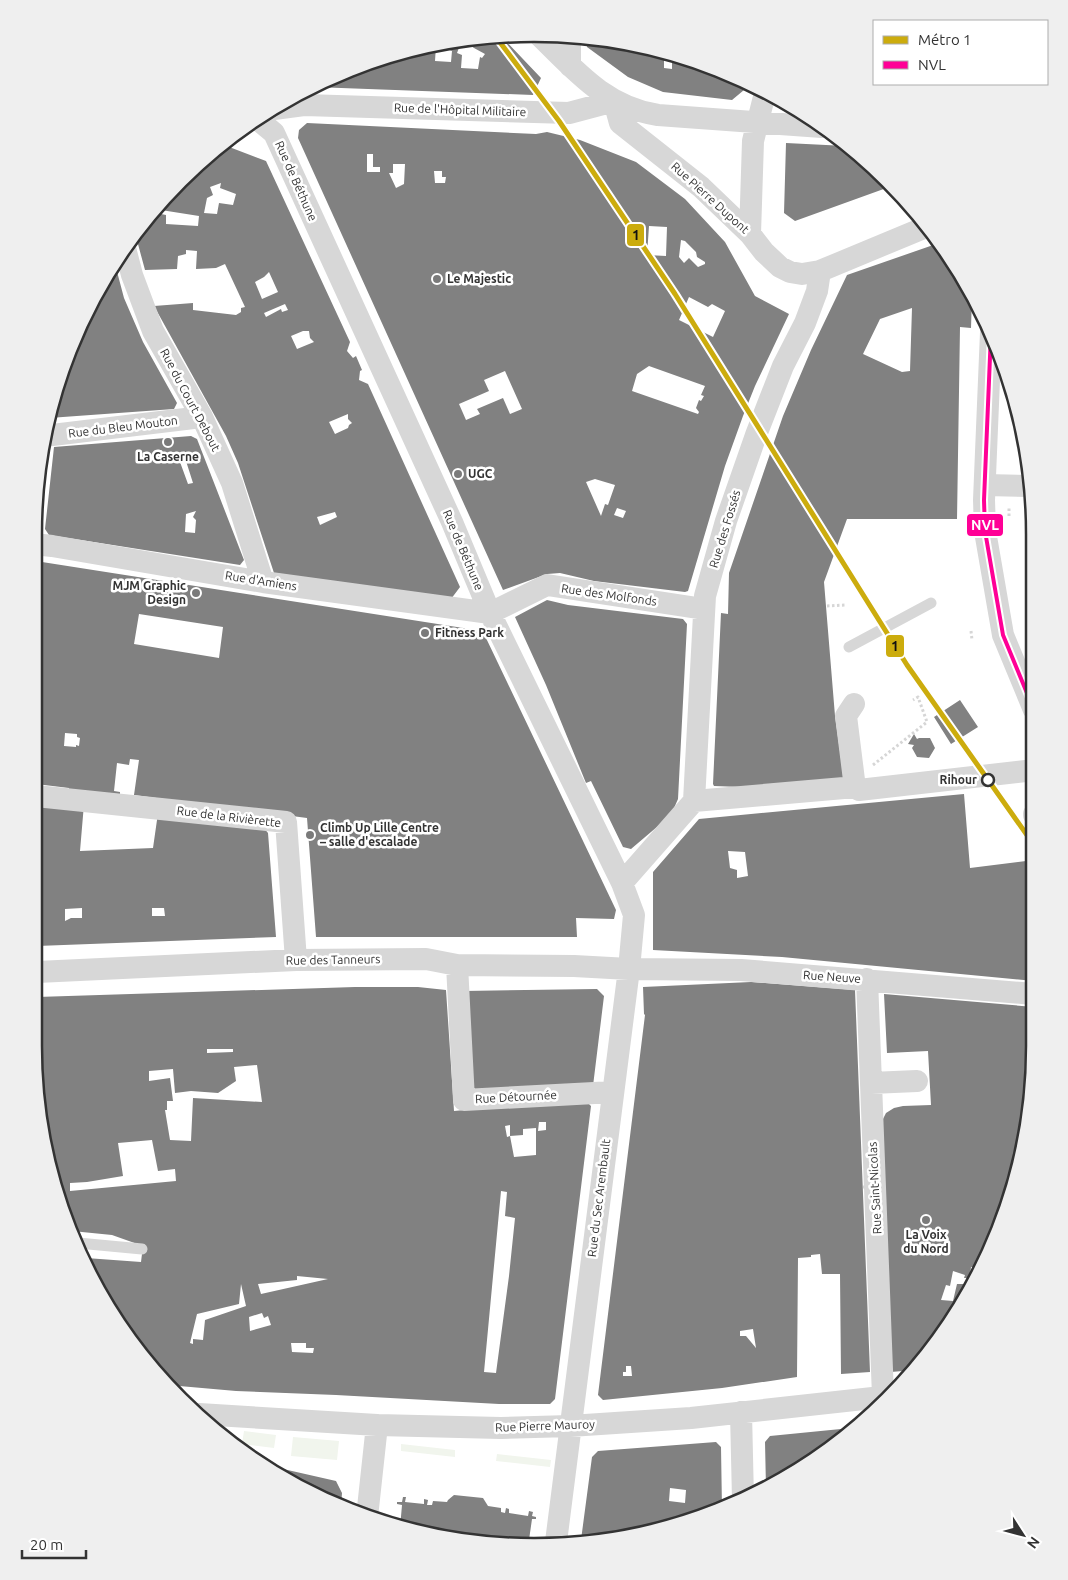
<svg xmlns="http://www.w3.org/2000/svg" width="1068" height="1580" viewBox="0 0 1068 1580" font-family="Ubuntu,sans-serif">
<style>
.green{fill:#f1f5ed}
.building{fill:#818181;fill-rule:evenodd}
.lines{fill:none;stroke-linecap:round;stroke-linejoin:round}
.path{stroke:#d6d6d6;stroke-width:3;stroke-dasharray:2.5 2.5;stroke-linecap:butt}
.lane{stroke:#d7d7d7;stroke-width:11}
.street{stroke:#d7d7d7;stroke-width:22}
.path-bridge{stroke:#d6d6d6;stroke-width:3;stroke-dasharray:2.5 2.5;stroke-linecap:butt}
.bus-1-casing{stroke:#fff;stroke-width:8}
.bus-1{stroke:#ff0096;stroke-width:4}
.metro-1-casing{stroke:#fff;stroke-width:9}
.metro-1{stroke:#ccac0d;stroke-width:5}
.poi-dot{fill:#7a7a7a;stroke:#fff;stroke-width:2}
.stop-dot{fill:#fff;stroke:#333;stroke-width:2.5}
.labels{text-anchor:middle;stroke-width:5;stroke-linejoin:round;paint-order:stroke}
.street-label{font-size:12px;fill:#333;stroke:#fff}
.poi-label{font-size:12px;font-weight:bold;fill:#333;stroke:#fff;text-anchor:start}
.stop-label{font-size:12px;font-weight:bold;fill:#333;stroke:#fff;text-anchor:end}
.rim{fill:none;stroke:#333;stroke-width:2.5}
.line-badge{stroke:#fff;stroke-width:2}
.badge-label{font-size:14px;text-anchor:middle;font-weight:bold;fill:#fff}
.pale-badge-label{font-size:14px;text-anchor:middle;font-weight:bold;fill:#111}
</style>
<rect width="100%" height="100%" fill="#fff"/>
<path class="green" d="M244 1431 276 1435 274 1448 242 1444Z
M293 1437 339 1441 337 1460 291 1456Z
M401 1444 455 1450V1457L401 1451Z
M497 1454 551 1460 550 1467 496 1461Z"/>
<path class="building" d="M502 37 541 78 533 95 314 87 342 72 436 43 462 41 459 45H460L457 53 462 55 461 68 478 69 480 57 482 58 485 54 474 48 464 41ZM436 45 452 51 451 62 435 61Z
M586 39 631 43 664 53V68L672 69V62H677V57L725 72 744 82V90L732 100 663 92 628 77 587 47Z
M307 123 536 134 547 132 580 140 636 162 685 199 725 242 755 296 789 314 755 386 743 416 725 466 688 591 685 592 594 581 560 573 547 574 503 590 298 138 299 130ZM367 154H373V167H380V172H367ZM393 164H405L404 184 396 188 389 173H393ZM434 171H442V177H446L445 183H435ZM649 226 667 227 666 256 647 255ZM681 240 685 241 696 252 697 257 705 262V264L698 267 689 258 684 263 679 257ZM689 297 708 307 712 304 725 311 713 337 679 320ZM649 366 705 386 701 395 704 396 701 401 699 400 696 408 699 412 698 414 632 391 637 374ZM505 371 522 409 510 414 503 398 477 409 480 414 466 420 459 404 489 391 484 380ZM595 479 615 485 608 505 605 504 601 516 586 482ZM617 508 626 511 623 518 614 515Z
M786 143 846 146 888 180 892 186 795 221 784 213Z
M224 145 266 161 350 342 347 351 353 358 356 356 362 370 360 371 359 380 368 384 460 587 451 599 274 573 238 463 226 436 154 306 193 303V310L236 315 241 312V308L245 307 225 264 216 268 196 269 197 251 186 250V254L178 256 177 269 145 270 135 233 180 180ZM221 183 220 188 236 194 233 205 219 203 217 214 204 213 207 198 213 195 210 187ZM161 210 199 216 198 226 166 224V215L161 214ZM269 272 278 292 262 299 255 282 264 277ZM285 304 288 310 282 312 281 309 266 317 264 313ZM303 331H309L310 338 314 342 297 349 291 336ZM348 414V419L352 423 349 425 348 428 335 434 329 422ZM335 512 337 517 320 525 317 517Z
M939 243 950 256 972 296 971 328 960 327 957 519H847L824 582 835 716 844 780 742 787 714 786 713 784 721 613 728 614 729 573 783 416 811 350 847 275ZM912 308 910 371 902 372 863 354 880 319Z
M115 264 124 298 143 342 177 403 174 409 49 418 85 312Z
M191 436 197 439 244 560 240 565 49 535 45 529 54 447ZM186 461 193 483 188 484 180 462ZM196 511 193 517 196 520 195 533 185 532 186 514Z
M42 562 476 630 486 638 616 910 614 919 576 918 577 937H316L307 818 134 795 139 760 130 759 129 765 117 763 114 791 120 792V798L69 794V788L36 784 35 705 40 667ZM139 614 223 627 219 658 134 644ZM65 733 77 734V737L80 738 79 746 76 745V747L64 746Z
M547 600 568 605 683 619 687 624 678 799 671 815 631 849 623 847 591 781 586 783 546 685 515 617Z
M960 700 978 727 951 744 934 717Z
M914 734 917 739 919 738H930L935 748 929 758 917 757 912 748 914 745 908 744Z
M964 794 970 868 1034 860V981L782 957 653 950V872L699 819ZM728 851 745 852 748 876 737 878V870L730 868Z
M36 802 84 804 80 851 153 848 158 813 263 827 268 833 276 937 37 946ZM82 908V918H71L65 921V909ZM152 908H164L165 916H152Z
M751 982 855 990 870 1372 841 1374 840 1274H822L820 1254 811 1255V1257L798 1258 797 1377 722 1388 603 1400 598 1395 645 1015 644 1014 643 987ZM753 1329 756 1348 746 1336H740V1331ZM626 1366H631L632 1376H623V1372H626Z
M355 987H418L446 990 454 1111 584 1099 591 1106 555 1399 550 1404H499L336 1395 236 1391 168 1385 158 1376 118 1324 86 1258 141 1262 143 1246 112 1235 72 1231 60 1207 38 1112 37 997ZM207 1049H233V1052L207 1053ZM257 1065 262 1102 193 1098 191 1141 170 1140 165 1110H167V1101H173L170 1078 149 1081V1071L173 1069 175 1093 191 1091 218 1093 236 1081 234 1067ZM539 1122H546V1130L538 1131ZM510 1125V1136L523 1135V1129L536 1128V1155L514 1157 510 1136 507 1137 505 1126ZM152 1140 158 1171 175 1169 176 1181 70 1191V1183L87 1182 123 1176 118 1143ZM501 1191 507 1192 505 1216 515 1218 509 1276 496 1373 484 1372ZM297 1276 328 1279 261 1294 258 1284 297 1280ZM241 1284 246 1306 205 1320 203 1340 193 1339V1344L190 1343 197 1314 239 1304ZM262 1313 264 1318 268 1316 271 1325 250 1331 249 1317ZM291 1343H306V1348H314L313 1353 292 1352Z
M597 989 604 996 593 1086 472 1092 464 991Z
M884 994 1034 1007V1046L1025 1143 983 1268 971 1267 970 1277 976 1279 931 1350 914 1370 891 1372 882 1121 886 1113 894 1108 903 1106 931 1105 928 1051 887 1053ZM953 1271 965 1275 964 1278H967L966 1284H957L953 1301 941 1300 946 1285 950 1286Z
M851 1428 784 1479 766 1488 765 1442 770 1436Z
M716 1442 721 1447 722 1509 632 1537 581 1540 592 1457 598 1451ZM670 1488 686 1490 685 1503 669 1501Z
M270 1466 336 1481 342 1493 341 1507Z
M454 1495 483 1498 488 1506 501 1508V1512L505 1513 506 1508 509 1509V1513L528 1516 529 1511 533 1512 532 1516 536 1517V1519H532L529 1540 534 1541V1543L501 1545 400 1528 402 1505 397 1504V1502H402L403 1497H406L405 1502 424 1504V1499L428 1500 427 1505H432L433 1501 447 1502 448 1500Z"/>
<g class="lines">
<path class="path" d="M1009 516V506
M827 606 845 605
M971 631 972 640
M873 765 927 722 918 697 913 700"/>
<path class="lane" d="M849 647 931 603
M78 1243 142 1249"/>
<path class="street" d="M538 34C575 70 605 107 658 115L822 127
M570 66V37
M614 101 620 123 701 187 750 234 764 252 780 267 790 272 802 274 820 271 926 227
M274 109 304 105 569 113 614 101
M256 118 274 133 452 522 490 613 622 883 634 915 629 969 556 1542
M750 234 753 141 765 93
M125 248 132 275 153 331 202 417 232 483 263 582
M991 332 984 500 985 531 1003 635 1034 710
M44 436 202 417
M985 485 1029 486
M34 544 52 546 263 582 490 613 547 585 704 609
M854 704 846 716 855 788
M36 796 286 822 296 960
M694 801 705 596 726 521 756 435 783 366 805 323 817 291 820 271
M1034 814V815
M622 883 694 801 844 788H855L859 790 1034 770
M457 965 464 1100 613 1092
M37 972 296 960 426 959 457 965 574 966 629 969 741 970 1034 994
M867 979 883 1396
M871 1083 917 1081
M741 1412 743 1500
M199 1414 377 1425 501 1428 570 1426 691 1418 891 1396
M367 1517 377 1425"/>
<path class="path-bridge" d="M863 1187H884"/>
<g class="bus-1-casing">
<path id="bus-1" d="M991 333 984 500 985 531 1003 635 1034 710"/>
</g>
<use href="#bus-1" class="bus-1"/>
<g class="metro-1-casing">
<path id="metro-1" d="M496 37 559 121 675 294 907 665 1034 845"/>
</g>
<use href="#metro-1" class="metro-1"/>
</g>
<g class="poi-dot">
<circle cx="437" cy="279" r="5"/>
<circle cx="168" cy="442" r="5"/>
<circle cx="458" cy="474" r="5"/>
<circle cx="196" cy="593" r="5"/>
<circle cx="425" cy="633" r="5"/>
<circle cx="310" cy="835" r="5"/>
<circle cx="926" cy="1220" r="5"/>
</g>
<circle class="stop-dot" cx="988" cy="780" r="6"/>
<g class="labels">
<g class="street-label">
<text transform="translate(460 110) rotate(2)" y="4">Rue de l'Hôpital Militaire</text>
<text transform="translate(296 181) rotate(66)" y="4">Rue de Béthune</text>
<text transform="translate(710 198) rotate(42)" y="4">Rue Pierre Dupont</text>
<text transform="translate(190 400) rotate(62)" y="4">Rue du Court Debout</text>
<text transform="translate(123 427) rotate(-7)" y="4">Rue du Bleu Mouton</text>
<text transform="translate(725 529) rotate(-73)" y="4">Rue des Fossés</text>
<text transform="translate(463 550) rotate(67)" y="4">Rue de Béthune</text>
<text transform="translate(261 581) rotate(9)" y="4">Rue d'Amiens</text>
<text transform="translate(609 595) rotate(8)" y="4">Rue des Molfonds</text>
<text transform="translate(229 817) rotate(7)" y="4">Rue de la Rivièrette</text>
<text transform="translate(333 960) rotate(-1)" y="4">Rue des Tanneurs</text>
<text transform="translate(832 977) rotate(4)" y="4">Rue Neuve</text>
<text transform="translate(516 1097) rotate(-3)" y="4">Rue Détournée</text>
<text transform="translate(875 1188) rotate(-93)" y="4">Rue Saint-Nicolas</text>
<text transform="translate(599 1198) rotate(-83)" y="4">Rue du Sec Arembault</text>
<text transform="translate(545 1426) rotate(-2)" y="4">Rue Pierre Mauroy</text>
</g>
<g class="poi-label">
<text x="447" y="283">Le Majestic</text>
<text x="168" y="461" text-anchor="middle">La Caserne</text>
<text x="468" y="478">UGC</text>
<text x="186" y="590" text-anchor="end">MJM Graphic<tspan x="186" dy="14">Design</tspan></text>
<text x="435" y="637">Fitness Park</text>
<text x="320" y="832">Climb Up Lille Centre<tspan x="320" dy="14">– salle d'escalade</tspan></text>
<text x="926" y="1239" text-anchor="middle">La Voix<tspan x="926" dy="14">du Nord</tspan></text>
</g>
<g class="stop-label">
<text x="977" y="784">Rihour</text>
</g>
</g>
<path d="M0 0H1068V1580H0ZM534 42H534A492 492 0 0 1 1026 534V1046A492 492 0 0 1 534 1538H534A492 492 0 0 1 42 1046V534A492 492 0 0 1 534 42Z" fill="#efefef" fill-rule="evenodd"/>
<path class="rim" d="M534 42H534A492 492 0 0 1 1026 534V1046A492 492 0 0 1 534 1538H534A492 492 0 0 1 42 1046V534A492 492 0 0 1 534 42Z"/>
<g class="line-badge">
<rect x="626" y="223" width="19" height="24" rx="5" fill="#ccac0d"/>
<rect x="966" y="513" width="38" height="24" rx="5" fill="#ff0096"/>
<rect x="885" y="634" width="20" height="24" rx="5" fill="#ccac0d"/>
</g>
<g class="badge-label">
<text x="985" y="530">NVL</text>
</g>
<g class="pale-badge-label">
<text x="636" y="240">1</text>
<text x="895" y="651">1</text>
</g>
<rect x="873" y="20" width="175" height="65" fill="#ffffff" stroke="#adadad"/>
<rect x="883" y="36" width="25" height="8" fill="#ccac0d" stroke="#adadad"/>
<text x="918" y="45" font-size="15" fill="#333333">Métro 1</text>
<rect x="883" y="61" width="25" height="8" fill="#ff0096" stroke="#adadad"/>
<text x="918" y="70" font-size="15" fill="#333333">NVL</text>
<g transform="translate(1023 1535) rotate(126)" stroke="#ffffff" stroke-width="4" paint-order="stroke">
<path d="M0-4L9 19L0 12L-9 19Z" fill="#333333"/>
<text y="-8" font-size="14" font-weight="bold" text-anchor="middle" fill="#333333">N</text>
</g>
<path d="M22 1550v8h64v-8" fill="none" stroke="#333333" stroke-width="2.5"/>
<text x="30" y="1550" font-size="15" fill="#333333" stroke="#ffffff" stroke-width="4" paint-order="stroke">20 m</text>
</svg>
